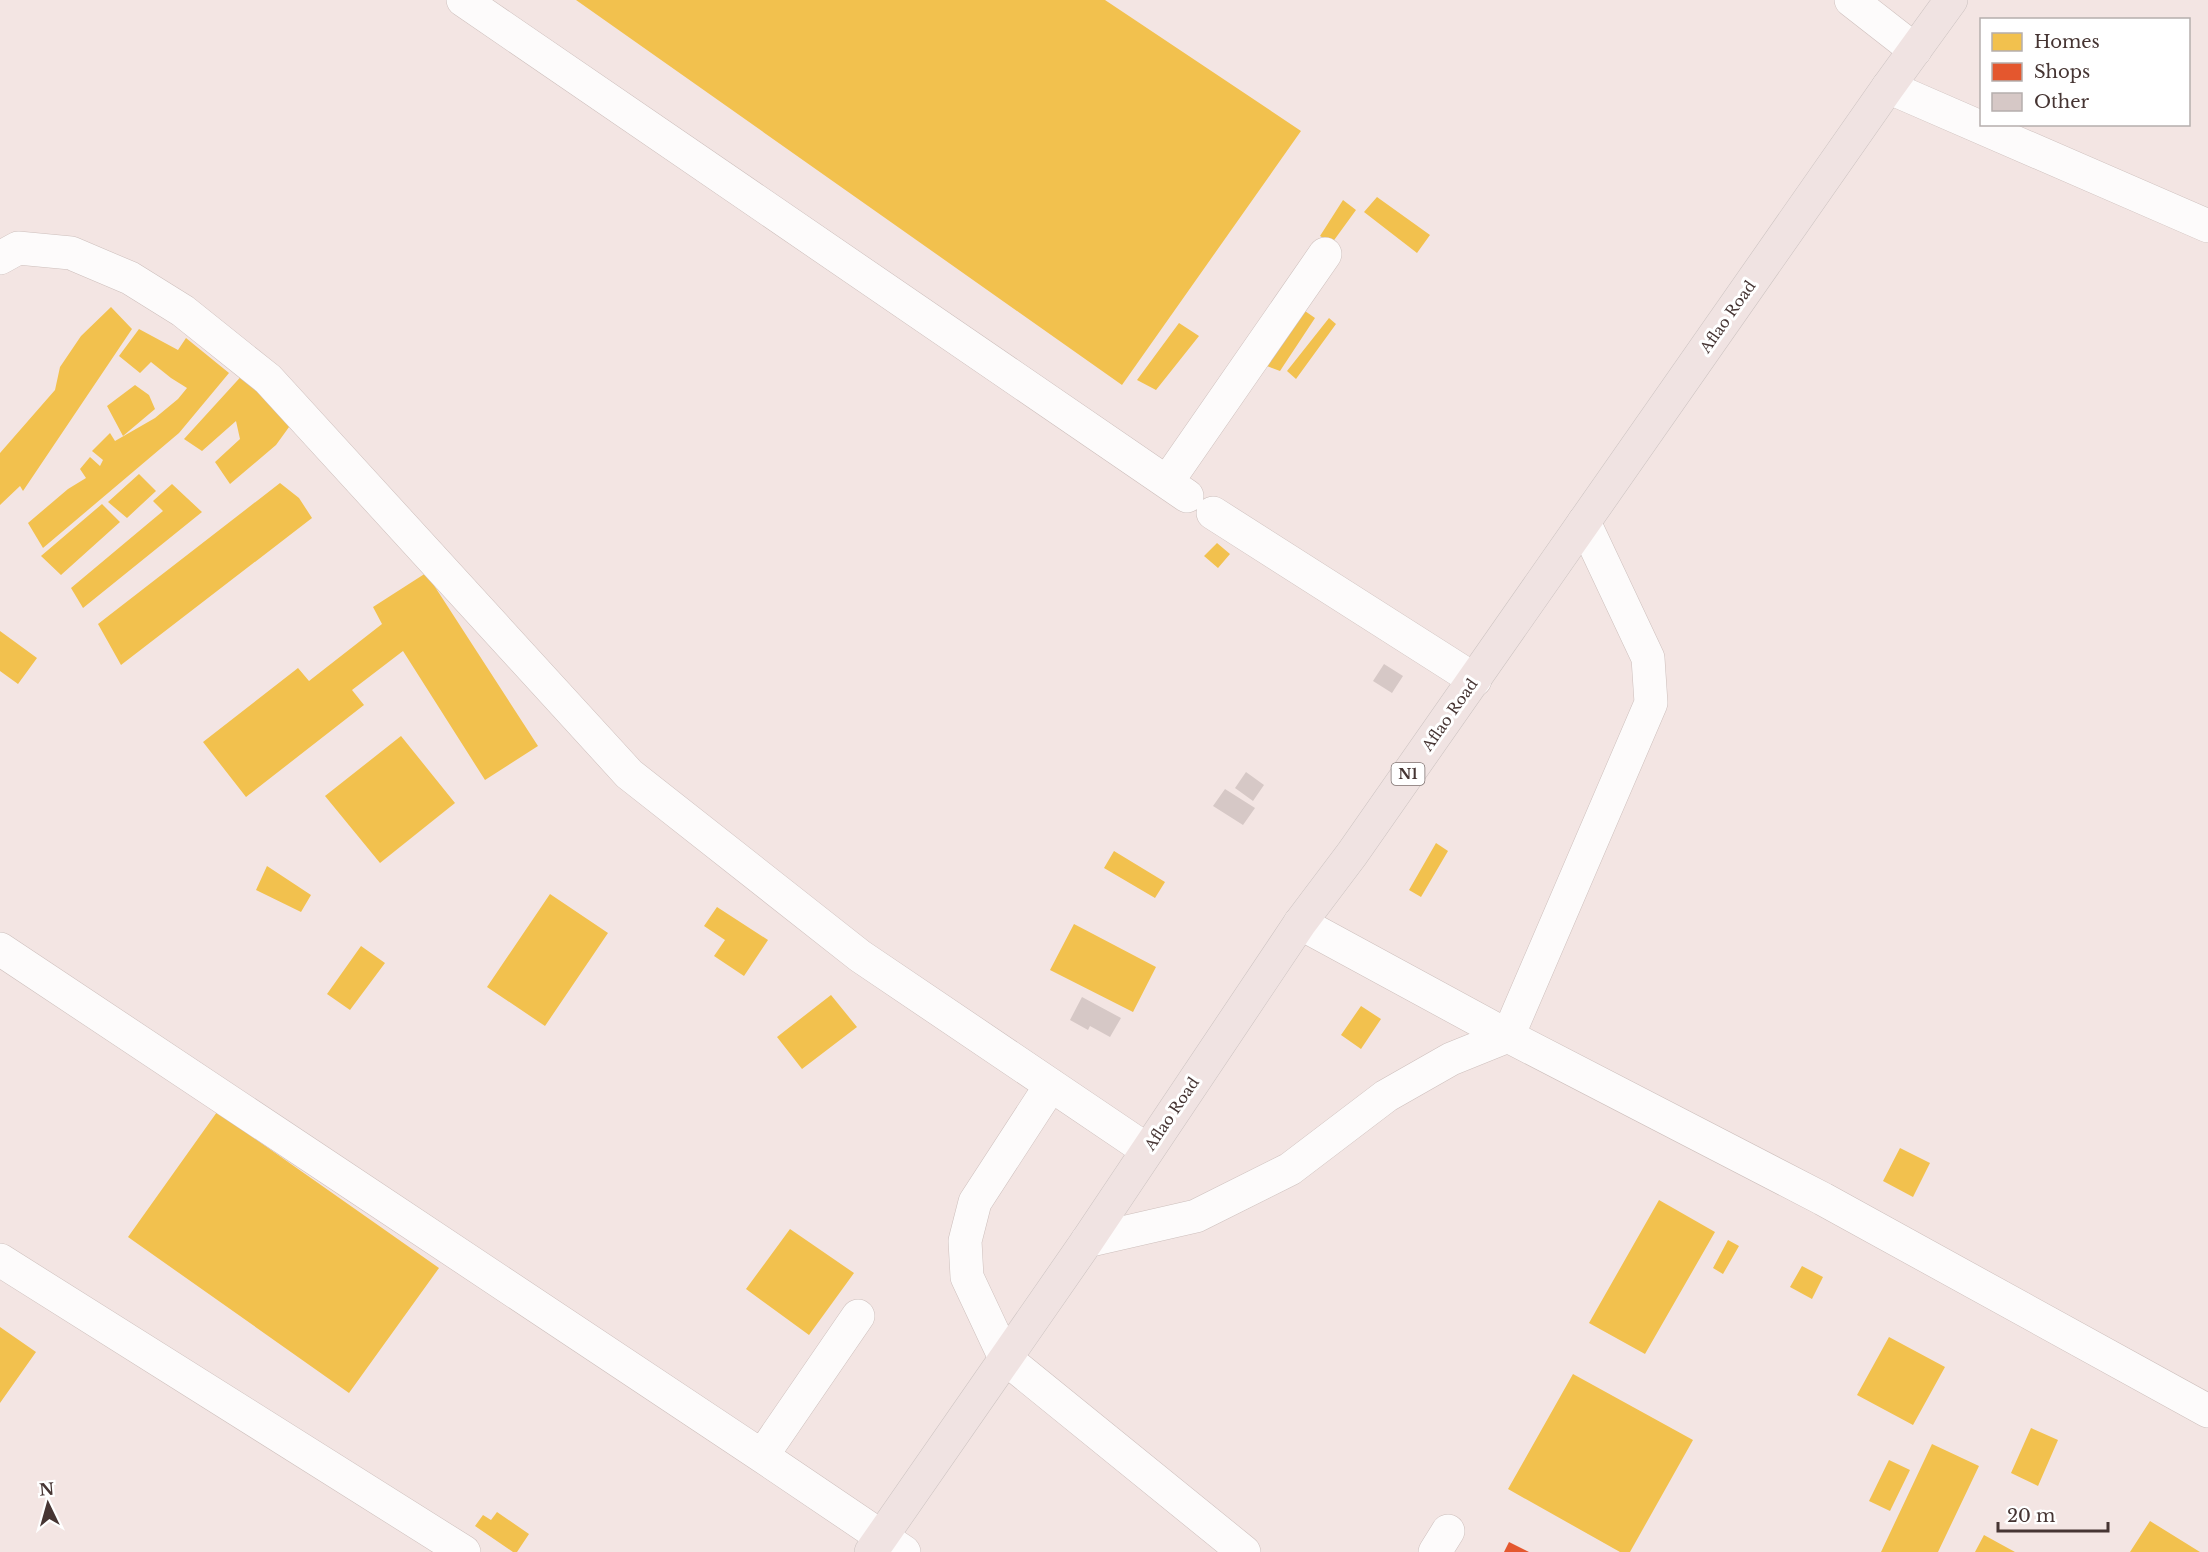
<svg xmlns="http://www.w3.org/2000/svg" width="2208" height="1552" viewBox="0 0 2208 1552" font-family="'Libre Baskerville',serif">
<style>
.homes{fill:#f2c14e}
.shops{fill:#e4572e}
.building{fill:#d6c8c6}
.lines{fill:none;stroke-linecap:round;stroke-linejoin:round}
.minor-casing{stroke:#cdbfbc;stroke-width:34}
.highway-casing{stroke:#cbc2c0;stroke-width:34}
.minor{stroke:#fdfbfb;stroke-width:33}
.highway{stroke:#f0e3e2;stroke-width:33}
.labels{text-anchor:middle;stroke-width:6;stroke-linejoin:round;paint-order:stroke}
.shield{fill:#fff;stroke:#7e7270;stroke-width:1.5}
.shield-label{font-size:14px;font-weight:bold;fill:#463533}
.street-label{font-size:15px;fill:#463533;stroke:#fff}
</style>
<rect width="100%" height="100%" fill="#f3e5e3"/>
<path class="homes" d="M576 0H1105L1301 131 1122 385Z
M1377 197 1430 235 1417 253 1364 212Z
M1343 200 1356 210 1332 243 1320 236Z
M111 307 132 329 23 491 20 486 0 505V453L55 390 60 367 81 336Z
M1305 311 1315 318 1280 371 1267 366Z
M1329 318 1336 324 1296 379 1287 371Z
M1179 323 1199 336 1156 390 1137 380Z
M139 329 178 350 186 338 229 373 179 433 43 548 28 523 68 489 86 478 80 469 90 457 100 466 103 460 92 451 110 433 115 441 155 418 178 399 187 388 171 378 151 362 140 373 119 356Z
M246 371 297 416 276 445 230 484 215 462 240 439 236 421 202 451 184 439Z
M135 385 149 395 155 409 123 436 107 406Z
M139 474 156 491 127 518 108 502Z
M280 483 299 498 312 518 121 665 98 624Z
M172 484 202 512 83 608 71 588 163 511 153 501Z
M102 504 120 522 61 575 41 556Z
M1217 543 1230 554 1218 568 1204 556Z
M426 573 538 746 485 780 403 651 352 690 364 705 246 797 203 742 298 668 309 681 382 624 373 607Z
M0 631 37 658 18 684 0 671Z
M401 736 455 803 380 863 325 796Z
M1436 843 1448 851 1421 897 1409 890Z
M1114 851 1165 882 1155 898 1104 868Z
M267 866 311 895 301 912 256 890Z
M550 894 608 933 545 1026 487 987Z
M717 907 768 940 744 976 714 956 725 940 704 926Z
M1074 924 1156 967 1133 1012 1050 970Z
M361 946 385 963 350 1010 327 994Z
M831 995 857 1027 802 1069 777 1037Z
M1361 1006 1381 1019 1361 1049 1341 1035Z
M217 1112 439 1268 349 1393 128 1237Z
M1900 1148 1930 1163 1913 1197 1883 1181Z
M1659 1200 1715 1232 1645 1354 1589 1323Z
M790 1229 854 1273 809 1335 746 1289Z
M1728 1240 1739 1246 1723 1274 1713 1268Z
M1802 1266 1823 1277 1812 1299 1790 1287Z
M0 1327 36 1352 0 1403Z
M1889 1337 1945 1367 1913 1425 1857 1395Z
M1573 1374 1693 1440 1630 1552H1620L1508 1489Z
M2031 1428 2058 1440 2038 1486 2011 1473Z
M1932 1444 1979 1466 1938 1552H1881Z
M1889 1460 1910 1470 1890 1511 1869 1501Z
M497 1512 529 1534 517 1552H513L475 1526 483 1515 491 1520Z
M2150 1521 2200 1552H2130Z
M1984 1535 2015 1552H1975Z"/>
<path class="shops" d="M1509 1542 1529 1552H1504Z"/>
<path class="building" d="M1384 664 1403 676 1392 693 1373 681Z
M1246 772 1264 785 1253 801 1235 788Z
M1225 789 1255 808 1243 825 1213 806Z
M1082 997 1121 1018 1110 1037 1090 1026 1088 1030 1070 1020Z"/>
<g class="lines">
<g class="minor-casing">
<path id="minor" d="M463 0 1187 496
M1851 0 1915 50
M1888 87 2208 226
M0 258 18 248 71 253 130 278 183 311 268 379 629 774 860 956 1147 1150
M1167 482 1325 254
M1213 513 1475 680
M1300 923 1508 1036 1823 1199 2208 1411
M0 949 762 1456 904 1552
M1051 1085 975 1202 965 1241 967 1277 1005 1358 1244 1552
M1087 1241 1196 1216 1290 1169 1386 1096 1451 1059 1508 1036 1651 703 1648 658 1584 522
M0 1260 464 1552
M762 1456 858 1316
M1435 1552 1448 1531"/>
</g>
<g class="highway-casing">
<path id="highway" d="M871 1552 1087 1241 1300 923 1352 854 1888 87 1951 0"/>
</g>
<use href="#minor" class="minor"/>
<use href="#highway" class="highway"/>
</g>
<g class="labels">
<rect class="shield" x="1391.5" y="763" width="33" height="22" rx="4.5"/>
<g class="shield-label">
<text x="1408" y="779">N1</text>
</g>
<g class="street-label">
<text transform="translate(1728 317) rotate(-55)" y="5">Aflao Road</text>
<text transform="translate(1450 715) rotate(-55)" y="5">Aflao Road</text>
<text transform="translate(1172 1114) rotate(-56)" y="5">Aflao Road</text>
</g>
</g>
<rect x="1980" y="18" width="210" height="108" fill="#ffffff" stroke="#b5aead" stroke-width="1.5"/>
<rect x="1992" y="33" width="30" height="18" fill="#f2c14e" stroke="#b5aead" stroke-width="1.5"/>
<text x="2034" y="48" font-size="18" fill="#463533">Homes</text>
<rect x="1992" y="63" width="30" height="18" fill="#e4572e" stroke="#b5aead" stroke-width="1.5"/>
<text x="2034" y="78" font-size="18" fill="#463533">Shops</text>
<rect x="1992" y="93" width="30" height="18" fill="#d6c8c6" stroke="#b5aead" stroke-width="1.5"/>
<text x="2034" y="108" font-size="18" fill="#463533">Other</text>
<g transform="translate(48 1504) rotate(355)" stroke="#ffffff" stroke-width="4.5" paint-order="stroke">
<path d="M0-4.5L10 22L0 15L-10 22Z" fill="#463533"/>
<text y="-9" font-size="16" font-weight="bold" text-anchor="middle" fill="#463533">N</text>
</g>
<path d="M1998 1522v9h110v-9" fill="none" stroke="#463533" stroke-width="3"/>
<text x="2007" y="1522" font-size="18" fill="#463533" stroke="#ffffff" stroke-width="4.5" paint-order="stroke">20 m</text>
</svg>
